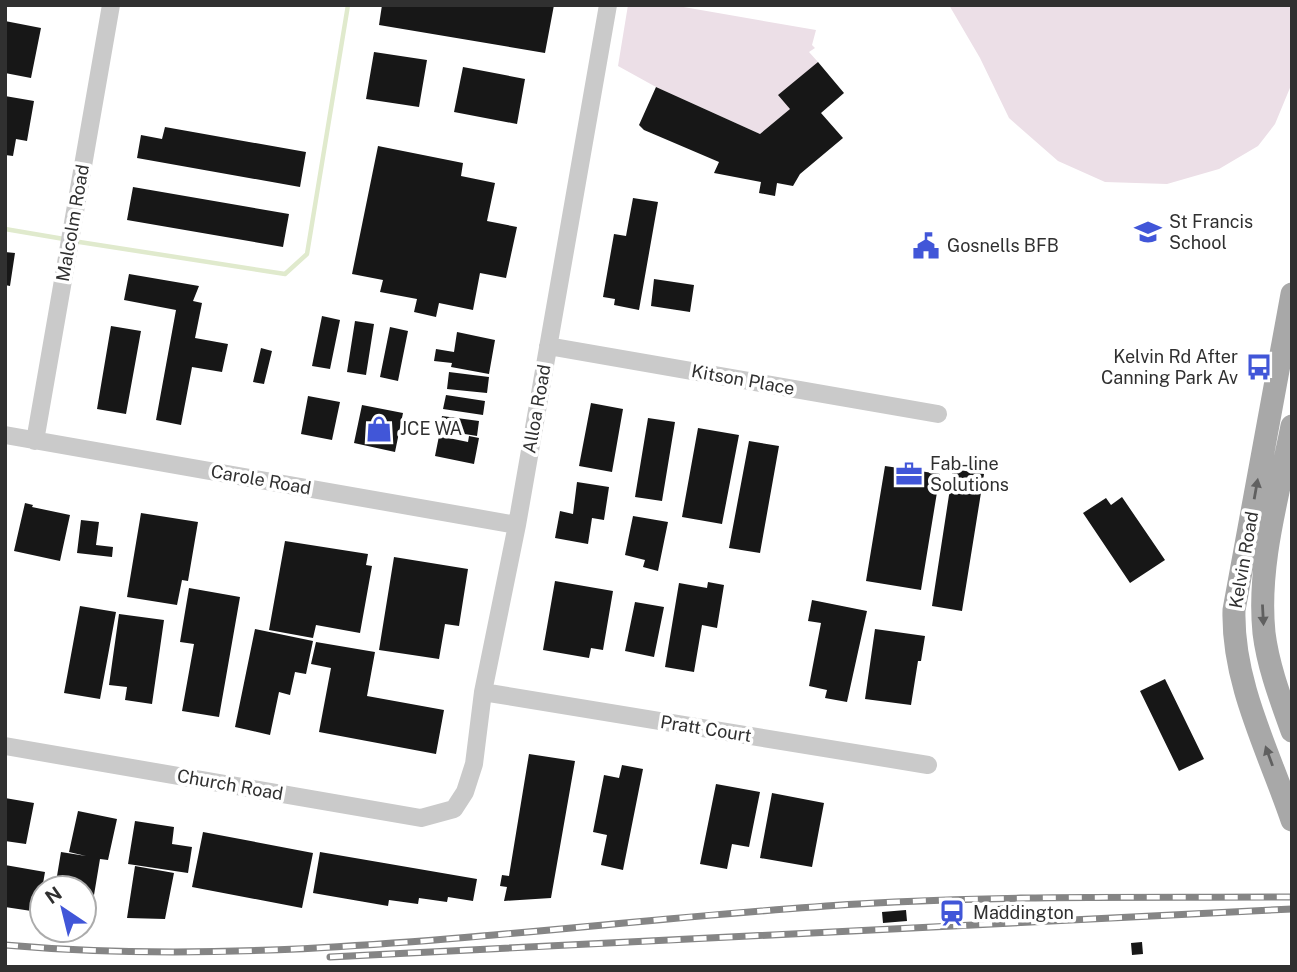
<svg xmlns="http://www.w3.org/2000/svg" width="1297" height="972" viewBox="0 0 1297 972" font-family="'Public Sans',sans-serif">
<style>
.green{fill:#ecdfe7}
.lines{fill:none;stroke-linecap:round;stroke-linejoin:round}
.stream{stroke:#e0eacd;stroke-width:4.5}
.building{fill:#171717}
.minor{stroke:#cacaca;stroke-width:18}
.major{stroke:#a8a8a8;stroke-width:23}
.rail-casing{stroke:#858585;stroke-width:7}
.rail{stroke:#fff;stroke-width:4.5;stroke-dasharray:13;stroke-linecap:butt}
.oneway{fill:#606060}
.labels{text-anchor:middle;stroke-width:7;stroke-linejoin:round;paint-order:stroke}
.poi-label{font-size:18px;fill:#303030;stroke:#fff;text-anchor:start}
.street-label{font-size:18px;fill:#303030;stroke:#fff}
</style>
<rect width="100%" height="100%" fill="#fff"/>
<path class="green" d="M628 5H672L816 30 812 45 815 48 809 52 818 62 790 109 760 134 656 87 618 66Z
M949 5H1292V83L1275 124 1258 146 1219 169 1167 184 1105 182 1058 161 1009 118 980 58Z"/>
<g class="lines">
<path class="stream" d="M5 229 64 239
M73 241 285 274 307 254 348 5"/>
</g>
<path class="building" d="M382 5H554L545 53 379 25Z
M5 21 41 28 31 78 5 73Z
M374 52 427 60 419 107 366 99Z
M818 62 844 93 821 113 843 138 800 174 793 186 777 183 775 196 759 193 761 182 714 173 719 162 644 130 639 125 656 87 760 134 790 109 778 95Z
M463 67 525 79 517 124 454 112Z
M5 96 34 101 27 141 16 139 13 156 5 155Z
M165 127 306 152 300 187 137 158 141 135 162 139Z
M378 146 463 163 461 176 495 183 487 221 517 227 506 278 480 273 473 310 439 303 436 317 414 312 417 299 380 292 383 280 352 274Z
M133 187 289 214 283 247 127 220Z
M633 198 658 202 639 310 614 305 615 299 603 297 614 234 626 236Z
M5 252 15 253 10 286 5 285Z
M129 274 199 286 193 301 202 303 195 338 228 344 222 372 192 367 181 425 156 420 176 310 124 300Z
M654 279 694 285 690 312 651 306Z
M322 316 340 320 330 369 312 366Z
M355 321 374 324 366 375 347 372Z
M111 326 141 331 126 414 97 409Z
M390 327 408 331 398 381 380 377Z
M457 332 495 340 489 374 451 367 452 363 434 361 436 349 454 352Z
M261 348 272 351 264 384 253 382Z
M449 372 489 377 487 393 447 389Z
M446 395 485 401 483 415 443 409Z
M308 396 340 402 332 440 301 434Z
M591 403 623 409 612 472 579 466Z
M362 405 403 413 395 452 354 443Z
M442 416 479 421 477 436 440 430Z
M648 418 675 422 662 501 635 497Z
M698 428 739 435 722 524 682 517Z
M439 436 468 442 469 436 479 438 474 464 435 456Z
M749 441 779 446 760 553 729 548Z
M885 466 940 474 921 590 866 581Z
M953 469 984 474 962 611 932 606Z
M577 482 609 487 604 520 592 518 588 544 555 538 560 511 573 514Z
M1122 497 1165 560 1130 583 1083 513 1106 498 1111 505Z
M25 503 33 505 32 507 70 515 60 561 14 551Z
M141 513 198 522 188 581 182 580 177 605 127 597Z
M633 516 668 522 658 571 643 567 645 560 625 555Z
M81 520 99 522 96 545 113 547 112 557 77 553Z
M285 541 368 554 366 565 372 566 360 633 316 625 313 638 269 630Z
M394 557 468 569 459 626 445 624 439 659 379 650Z
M555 581 613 591 603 650 591 648 589 658 543 650Z
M708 582 724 585 717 628 702 625 694 672 665 667 679 583 707 588Z
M189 588 240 597 219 717 182 711 194 644 180 642Z
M812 600 867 611 847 702 825 698 827 690 809 686 821 623 808 621Z
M635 602 664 607 654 657 625 651Z
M80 606 116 612 100 699 64 693Z
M119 614 164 620 152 704 125 700 127 687 109 685Z
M255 629 313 641 306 674 295 672 290 695 279 692 270 735 235 727Z
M875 629 925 636 921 661H918L911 705 865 699Z
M316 642 375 652 367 696 444 710 436 754 319 732 331 668 311 664Z
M1165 679 1204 759 1179 771 1140 691Z
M529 754 575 761 551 898 504 901 507 887 500 886 502 875 509 876Z
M622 765 643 769 623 870 601 865 607 835 593 832 604 775 619 778Z
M716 784 760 792 749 847 732 844 727 869 700 864Z
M772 793 824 803 812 867 760 858Z
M5 798 34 803 26 844 5 841Z
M78 811 117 819 108 860 100 859 93 901 84 899V888H55L61 852 86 856 69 852Z
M135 821 174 827 172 844 192 847 188 873 128 864Z
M203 832 313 853 302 908 192 887Z
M320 852 477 879 473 901 448 897 447 902 419 898 418 904 389 900 388 906 313 893Z
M5 865 45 872 38 912 5 907Z
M135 866 174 873 165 919 127 918Z
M1020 905 1021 916 998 918 997 906Z
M906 910 907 921 883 923 882 912Z
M1142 942 1143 954 1132 955 1131 943Z"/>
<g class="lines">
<path class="minor" d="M548 346 938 414
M5 435 517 525
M35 441 111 5
M483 692 928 765
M5 746 421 818 454 809 465 792 474 764 483 692 517 525 608 5"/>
<path class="major" d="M1292 294 1234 610C1232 683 1269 752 1292 820
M1292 426C1279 493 1257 564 1264 633 1268 666 1281 700 1292 731"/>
<g class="rail-casing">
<path id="rail" d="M5 945C290 970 574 921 858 904 1003 895 1147 898 1292 897
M330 957 1292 909"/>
</g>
<use href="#rail" class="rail"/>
</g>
<defs><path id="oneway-solid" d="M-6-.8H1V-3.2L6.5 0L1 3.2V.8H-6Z" transform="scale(1.75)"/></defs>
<g class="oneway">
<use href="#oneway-solid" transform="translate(1256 489) rotate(-80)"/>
<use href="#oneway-solid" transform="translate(1263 615) rotate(87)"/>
<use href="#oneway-solid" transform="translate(1269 756) rotate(-110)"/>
</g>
<defs>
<g id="school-bare" transform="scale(2.1)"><path d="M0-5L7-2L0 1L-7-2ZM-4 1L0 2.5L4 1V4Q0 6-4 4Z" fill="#4156d8" stroke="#fff" stroke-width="2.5" paint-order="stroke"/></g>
<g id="civic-bare" transform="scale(2.1)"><path d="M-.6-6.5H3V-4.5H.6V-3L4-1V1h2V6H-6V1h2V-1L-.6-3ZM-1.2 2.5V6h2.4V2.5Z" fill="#4156d8" stroke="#fff" stroke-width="2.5" paint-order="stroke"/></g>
<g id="bus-bare" transform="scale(2.1)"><path d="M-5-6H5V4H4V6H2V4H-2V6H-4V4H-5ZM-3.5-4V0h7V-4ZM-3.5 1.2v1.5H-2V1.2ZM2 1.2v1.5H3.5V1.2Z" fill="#4156d8" stroke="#fff" stroke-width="2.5" paint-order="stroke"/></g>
<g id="shop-bare" transform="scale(2.1)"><path d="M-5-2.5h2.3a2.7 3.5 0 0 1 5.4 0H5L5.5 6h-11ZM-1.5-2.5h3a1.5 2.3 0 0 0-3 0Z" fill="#4156d8" stroke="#fff" stroke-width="2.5" paint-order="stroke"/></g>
<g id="office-bare" transform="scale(2.1)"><path d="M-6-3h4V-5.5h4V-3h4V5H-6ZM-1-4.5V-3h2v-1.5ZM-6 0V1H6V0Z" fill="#4156d8" stroke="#fff" stroke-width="2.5" paint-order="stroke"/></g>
<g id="station-bare" transform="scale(2.1)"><path d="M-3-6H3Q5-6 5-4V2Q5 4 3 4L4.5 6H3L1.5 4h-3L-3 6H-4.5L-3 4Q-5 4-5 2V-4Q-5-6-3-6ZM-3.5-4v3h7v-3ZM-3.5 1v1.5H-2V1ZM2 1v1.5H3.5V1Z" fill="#4156d8" stroke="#fff" stroke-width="2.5" paint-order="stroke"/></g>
</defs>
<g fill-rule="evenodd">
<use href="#school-bare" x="1148" y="232"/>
<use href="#civic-bare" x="926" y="246"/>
<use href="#bus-bare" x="1259" y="367"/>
<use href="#shop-bare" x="379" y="429"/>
<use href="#office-bare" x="909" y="474"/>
<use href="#station-bare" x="952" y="913"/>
</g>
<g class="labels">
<g class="poi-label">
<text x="1169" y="228">St Francis<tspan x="1169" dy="21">School</tspan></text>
<text x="947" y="252">Gosnells BFB</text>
<text x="1238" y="363" text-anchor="end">Kelvin Rd After<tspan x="1238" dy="21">Canning Park Av</tspan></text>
<text x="400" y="435">JCE WA</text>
<text x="930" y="470">Fab-line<tspan x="930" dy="21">Solutions</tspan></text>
<text x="973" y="919">Maddington</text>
</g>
<g class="street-label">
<text transform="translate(73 223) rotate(-80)" y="6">Malcolm Road</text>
<text transform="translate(743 380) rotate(10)" y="6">Kitson Place</text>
<text transform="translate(537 409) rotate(-80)" y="6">Alloa Road</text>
<text transform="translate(261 480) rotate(10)" y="6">Carole Road</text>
<text transform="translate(1244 560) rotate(-80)" y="6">Kelvin Road</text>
<text transform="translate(706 729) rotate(9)" y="6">Pratt Court</text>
<text transform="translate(230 785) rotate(10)" y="6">Church Road</text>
</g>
</g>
<rect width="1297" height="972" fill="none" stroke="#303030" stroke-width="14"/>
<g transform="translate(63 909) rotate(325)"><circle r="33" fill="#ffffff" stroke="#acacac" stroke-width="2"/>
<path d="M0-5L12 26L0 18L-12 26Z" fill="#4156d8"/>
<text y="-10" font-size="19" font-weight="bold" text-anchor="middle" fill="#303030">N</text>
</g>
</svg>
